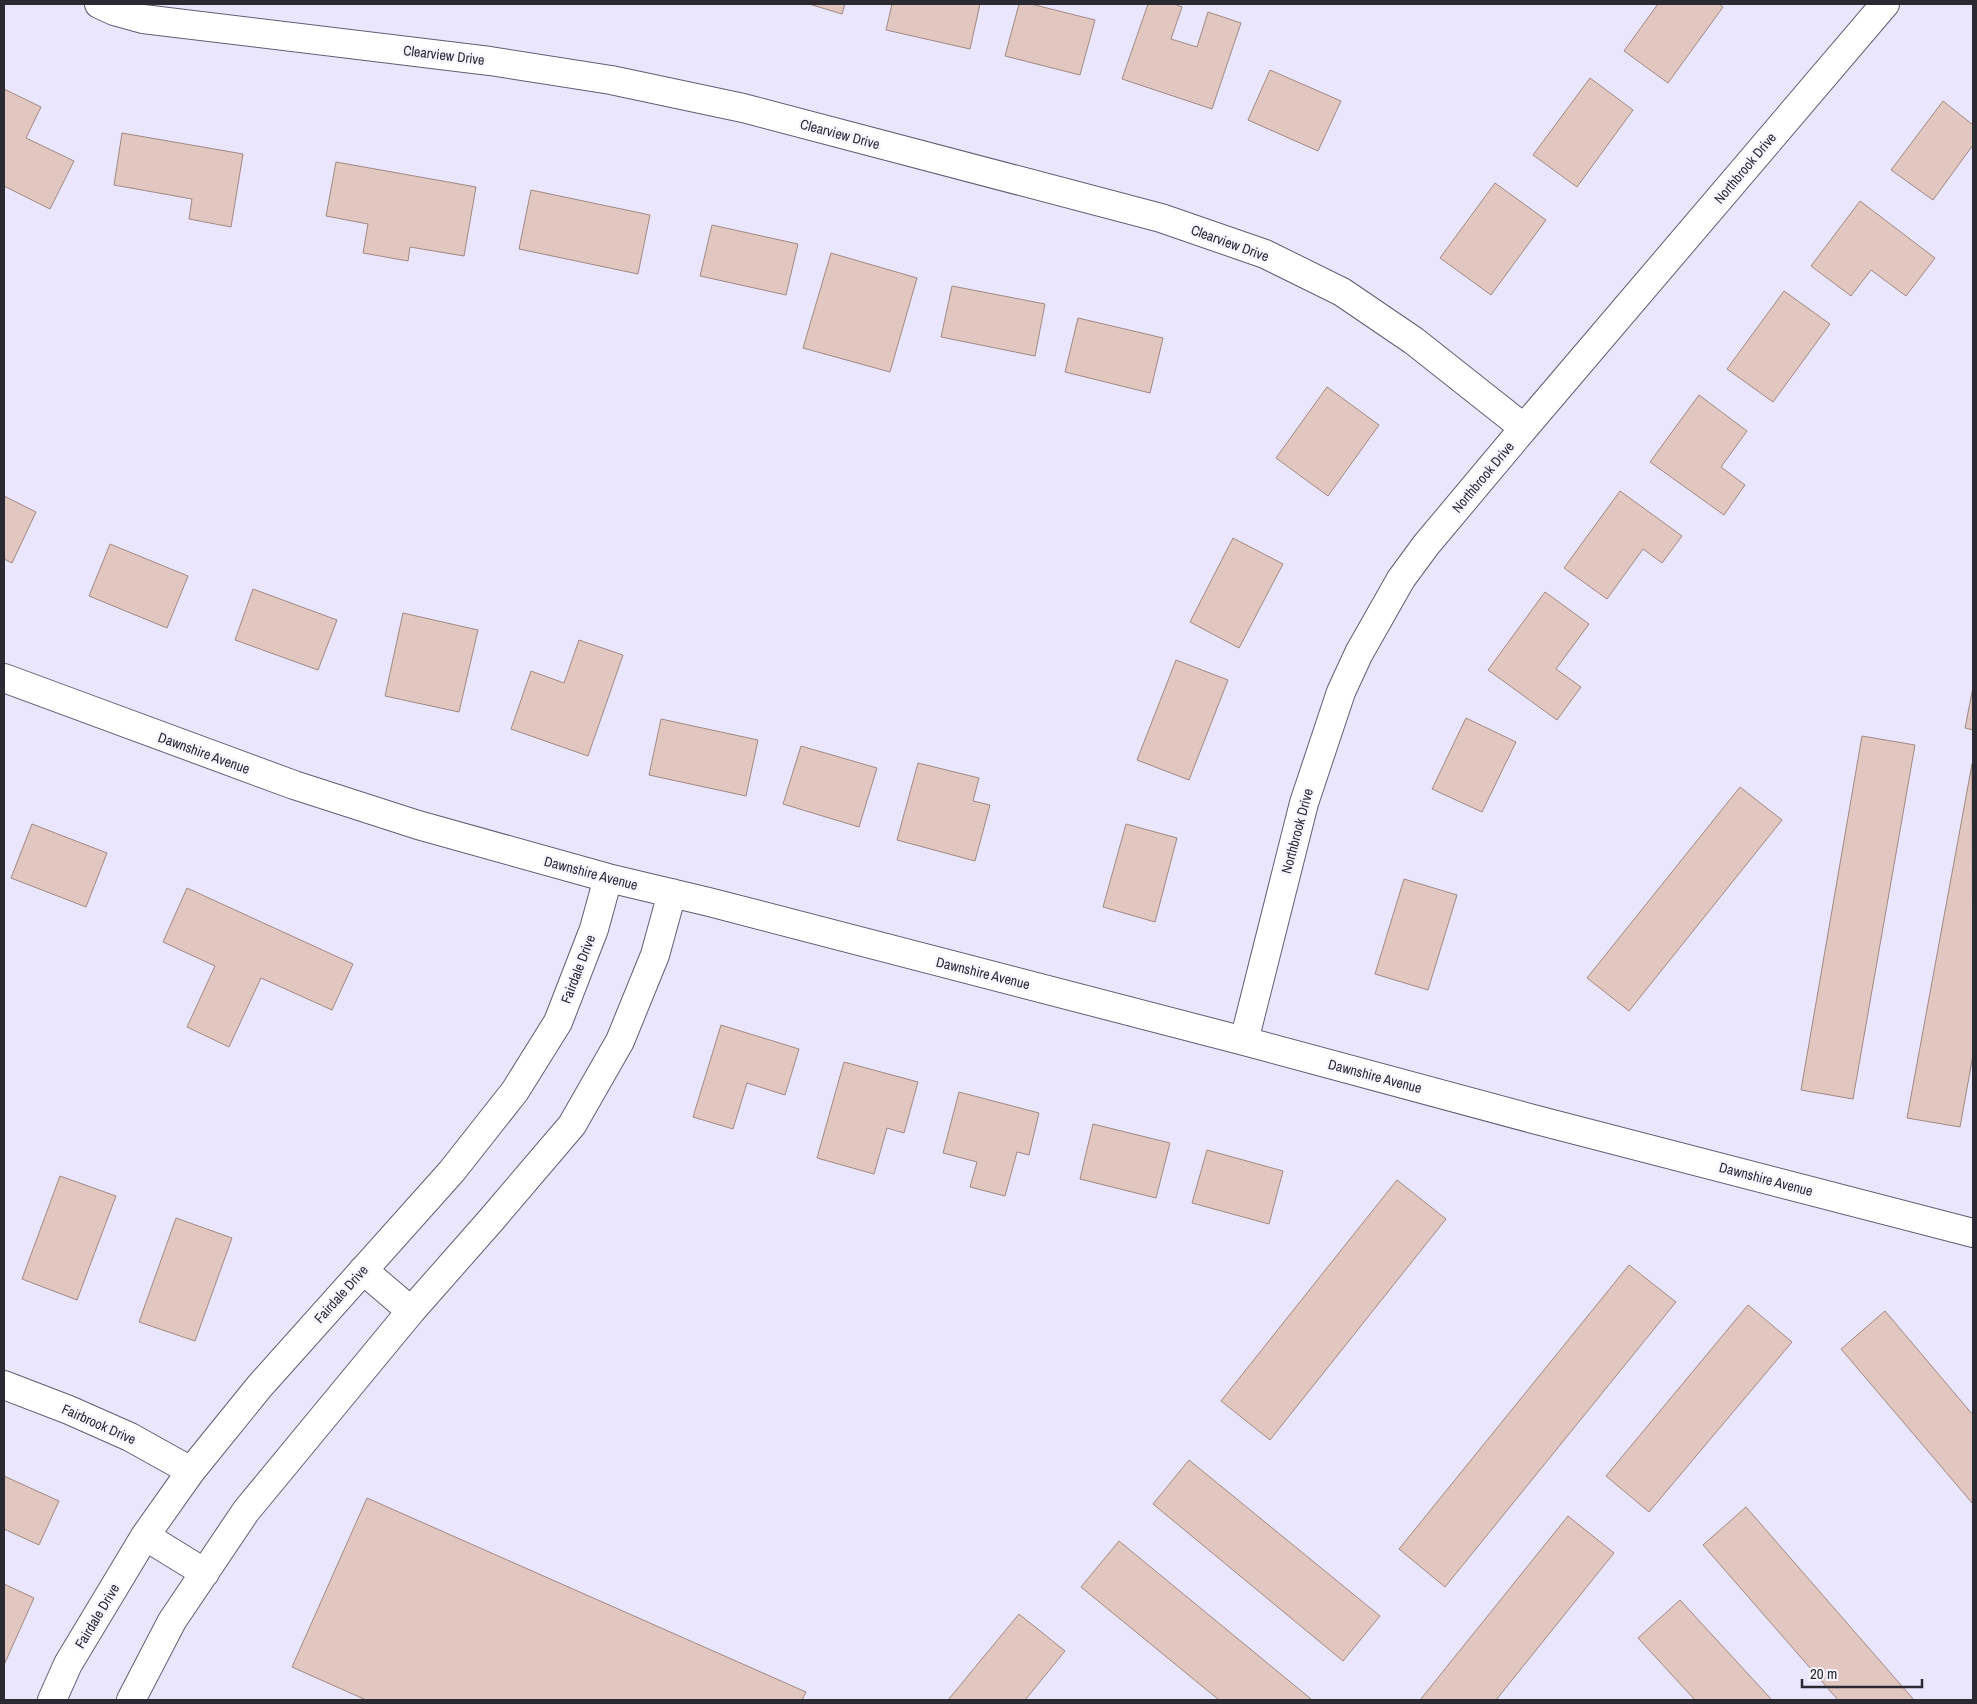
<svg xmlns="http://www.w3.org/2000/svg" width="1977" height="1704" viewBox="0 0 1977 1704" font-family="'Archivo Narrow',sans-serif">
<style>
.building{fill:#e2c7c1;stroke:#a18882}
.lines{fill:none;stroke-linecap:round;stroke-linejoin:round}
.minor-casing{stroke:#615e72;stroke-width:30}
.minor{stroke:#fff;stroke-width:28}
.labels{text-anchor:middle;stroke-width:4.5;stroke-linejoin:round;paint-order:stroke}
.street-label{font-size:14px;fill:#2b2a33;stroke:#f7f5ff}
</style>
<rect width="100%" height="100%" fill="#e9e6fe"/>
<path class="building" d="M809 4H845L842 14Z
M892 4H980L970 49 886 30Z
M1019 4H1031L1095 20 1080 75 1005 56Z
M1148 4H1174L1182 7 1171 39 1197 47 1208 12 1241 23 1212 109 1122 79Z
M1658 4H1719L1723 7 1668 83 1624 51Z
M1270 70 1341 101 1318 151 1248 120Z
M1590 78 1633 110 1577 187 1533 155Z
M4 89 41 107 26 138 74 161 50 209 4 186Z
M1943 101 1973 125V145L1933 200 1891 170Z
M122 133 243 154 231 227 189 219 192 199 114 185Z
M336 162 476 187 464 256 410 247 408 261 363 253 368 224 326 216Z
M1495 183 1546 220 1491 295 1440 258Z
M531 190 650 215 638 274 519 249Z
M1860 201 1935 258 1906 296 1871 270 1851 296 1811 266Z
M712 225 798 244 786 295 700 276Z
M831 253 917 278 890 372 803 348Z
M952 286 1045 304 1035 356 941 337Z
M1784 291 1830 324 1773 402 1727 369Z
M1078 318 1163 338 1150 393 1065 372Z
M1327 387 1379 425 1328 496 1276 458Z
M1699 395 1747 431 1721 467 1745 485 1724 515 1650 462Z
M1620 491 1682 536 1662 563 1643 549 1607 599 1564 568Z
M4 496 36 512 12 563 4 559Z
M1233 538 1283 564 1239 648 1190 622Z
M110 544 188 576 167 628 89 596Z
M253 589 337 620 318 670 235 640Z
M1545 592 1589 624 1556 669 1581 687 1557 720 1488 670Z
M403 613 478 630 459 712 385 696Z
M579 640 623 655 588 756 511 729 531 671 564 683Z
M1176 660 1228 680 1189 780 1137 760Z
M1973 687V730L1965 728Z
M1466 718 1516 742 1482 812 1432 789Z
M661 719 758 740 746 796 649 775Z
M1862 736 1915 745 1853 1099 1801 1090Z
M801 746 877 768 859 827 783 804Z
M918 763 979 778 973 801 990 805 975 861 897 840Z
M1972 764 1973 1055 1960 1127 1907 1118Z
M1740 787 1782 820 1629 1011 1587 978Z
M32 824 107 853 86 907 11 878Z
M1126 824 1177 838 1155 922 1103 907Z
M1404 879 1457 895 1428 990 1375 974Z
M187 888 353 964 332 1010 261 978 229 1047 187 1027 215 966 163 942Z
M721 1025 799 1049 785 1095 747 1083 733 1129 693 1117Z
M844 1062 918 1082 904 1133 887 1128 874 1174 817 1158Z
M959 1092 1039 1113 1029 1155 1017 1152 1005 1196 970 1187 977 1162 943 1153Z
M1093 1124 1170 1143 1156 1198 1080 1179Z
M1207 1150 1283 1171 1269 1224 1192 1203Z
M60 1176 116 1196 77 1300 22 1279Z
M1397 1180 1446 1219 1270 1440 1221 1401Z
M176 1218 232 1238 195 1341 139 1322Z
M1629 1265 1676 1302 1445 1587 1399 1549Z
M1748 1305 1792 1342 1649 1512 1606 1476Z
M1885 1311 1973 1415V1504L1841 1349Z
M1189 1460 1380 1616 1343 1661 1153 1504Z
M4 1476 59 1501 39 1545 4 1529Z
M367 1498 806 1692 802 1700H366L292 1667Z
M1746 1507 1914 1700H1838L1703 1545Z
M1568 1516 1614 1553 1496 1700H1420Z
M1119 1541 1311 1699 1309 1700H1219L1081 1587Z
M4 1584 34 1598 4 1665Z
M1680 1600 1772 1700H1695L1638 1638Z
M1019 1614 1065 1651 1025 1700H948Z"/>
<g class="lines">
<g class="minor-casing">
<path id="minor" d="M99 4 114 11 143 19 490 61 611 80 743 108 1161 218 1265 254 1342 292 1414 341 1524 428
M4 678 294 785 418 825 608 878 709 902 1244 1041 1533 1119 1973 1233
M1244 1041 1304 803 1341 692 1359 653 1401 579 1426 545 1524 428 1885 4
M363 1270 411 1311
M4 1385 69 1410 130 1437 191 1471
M145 1536 205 1573
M52 1700 68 1664 145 1536 191 1471 259 1387 452 1171 515 1091 558 1022 594 929 608 878
M131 1700 172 1621 246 1511 411 1311 492 1219 572 1125 620 1041 655 955 672 893"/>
</g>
<use href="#minor" class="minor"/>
</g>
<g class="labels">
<g class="street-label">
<text transform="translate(444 55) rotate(7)" y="5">Clearview Drive</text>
<text transform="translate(840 134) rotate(15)" y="5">Clearview Drive</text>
<text transform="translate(1745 168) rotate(-50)" y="5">Northbrook Drive</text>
<text transform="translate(1230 243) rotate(20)" y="5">Clearview Drive</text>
<text transform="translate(1483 477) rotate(-50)" y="5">Northbrook Drive</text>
<text transform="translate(204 753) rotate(20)" y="5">Dawnshire Avenue</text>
<text transform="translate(1297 831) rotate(-75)" y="5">Northbrook Drive</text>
<text transform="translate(591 873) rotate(15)" y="5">Dawnshire Avenue</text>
<text transform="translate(578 969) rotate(-69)" y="5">Fairdale Drive</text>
<text transform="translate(983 973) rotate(14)" y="5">Dawnshire Avenue</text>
<text transform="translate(1375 1076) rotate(15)" y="5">Dawnshire Avenue</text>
<text transform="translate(1766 1179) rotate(15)" y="5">Dawnshire Avenue</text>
<text transform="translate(341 1294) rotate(-48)" y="5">Fairdale Drive</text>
<text transform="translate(99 1424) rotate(24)" y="5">Fairbrook Drive</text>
<text transform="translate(97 1616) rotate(-59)" y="5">Fairdale Drive</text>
</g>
</g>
<rect width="1977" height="1704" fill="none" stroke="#2b2a33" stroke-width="10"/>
<path d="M1802 1679v8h120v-8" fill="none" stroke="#2b2a33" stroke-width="2.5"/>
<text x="1810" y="1679" font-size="15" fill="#2b2a33" stroke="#f7f5ff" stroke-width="4" paint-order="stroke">20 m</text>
</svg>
